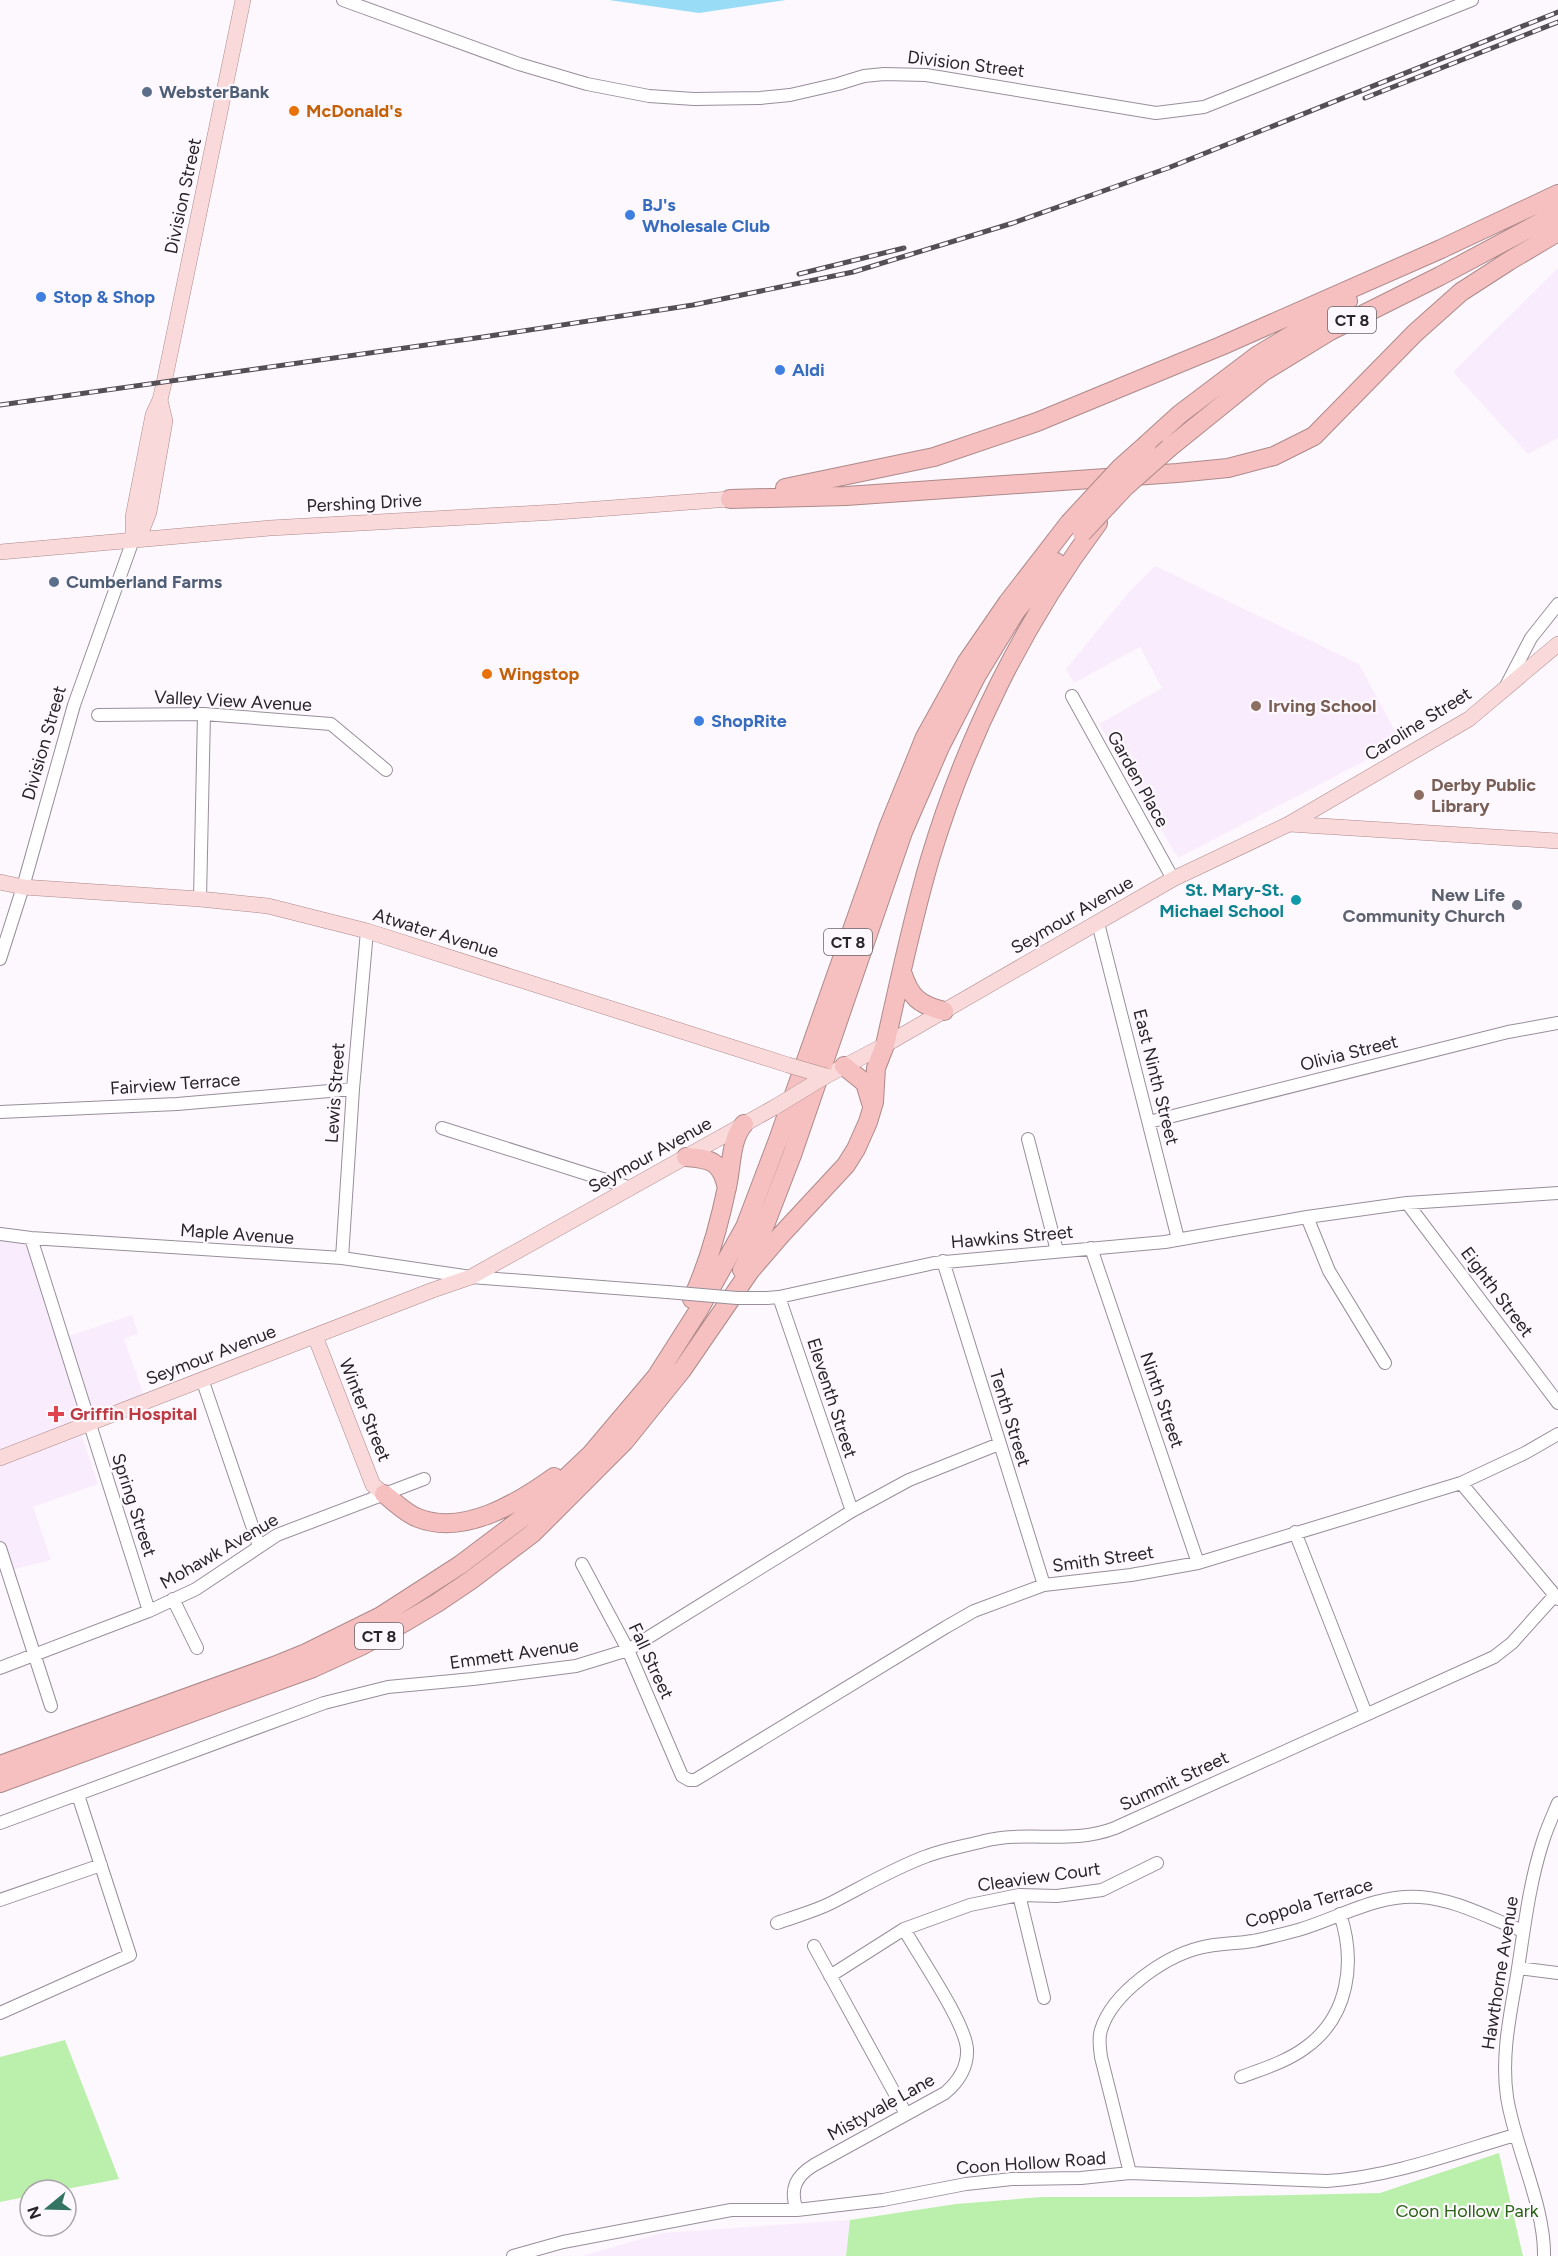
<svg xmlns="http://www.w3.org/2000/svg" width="1558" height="2256" viewBox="0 0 1558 2256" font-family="Figtree,sans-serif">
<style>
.built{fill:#f9ecfd}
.green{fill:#bbefac}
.water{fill:#98dcf6}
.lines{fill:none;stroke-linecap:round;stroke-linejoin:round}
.minor-casing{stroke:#988e9b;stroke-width:14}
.major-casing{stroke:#ad898a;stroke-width:16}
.highway-casing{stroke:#ad898a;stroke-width:20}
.minor{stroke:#fff;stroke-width:12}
.major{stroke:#f9d9d9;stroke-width:15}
.highway{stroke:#f5c0bf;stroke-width:18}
.rail-casing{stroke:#534f54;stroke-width:5}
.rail{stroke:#fdf8fe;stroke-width:3;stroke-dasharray:9;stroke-linecap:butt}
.minor-bridge-casing{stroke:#988e9b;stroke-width:14;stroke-linecap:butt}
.major-bridge-casing{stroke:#ad898a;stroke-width:16;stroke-linecap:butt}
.highway-bridge-casing{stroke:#ad898a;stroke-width:20;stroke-linecap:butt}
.minor-bridge{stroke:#fff;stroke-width:12}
.major-bridge{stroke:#f9d9d9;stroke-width:15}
.highway-bridge{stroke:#f5c0bf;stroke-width:18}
.service-dot{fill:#5c6f8a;stroke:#fdf8fe;stroke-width:2}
.food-dot{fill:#e8710a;stroke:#fdf8fe;stroke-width:2}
.shop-dot{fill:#3f7fe0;stroke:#fdf8fe;stroke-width:2}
.education-dot{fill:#8d6e63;stroke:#fdf8fe;stroke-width:2}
.culture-dot{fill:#0f9aa8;stroke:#fdf8fe;stroke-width:2}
.worship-dot{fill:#6b7280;stroke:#fdf8fe;stroke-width:2}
.health-dot{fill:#e0444e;stroke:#fdf8fe;stroke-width:2}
.labels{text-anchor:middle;stroke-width:4.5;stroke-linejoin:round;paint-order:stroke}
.shield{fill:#fdf8fe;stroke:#686469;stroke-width:1.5}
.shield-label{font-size:16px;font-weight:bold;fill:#282429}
.street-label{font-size:18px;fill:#282429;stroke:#fdf8fe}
.service-label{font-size:18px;font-weight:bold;fill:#4e5e75;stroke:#fdf8fe;text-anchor:start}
.food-label{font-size:18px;font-weight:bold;fill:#c56008;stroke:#fdf8fe;text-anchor:start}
.shop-label{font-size:18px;font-weight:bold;fill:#366cbe;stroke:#fdf8fe;text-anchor:start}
.education-label{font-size:18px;font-weight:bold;fill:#785e54;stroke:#fdf8fe;text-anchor:start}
.culture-label{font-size:18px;font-weight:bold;fill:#0d838f;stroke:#fdf8fe;text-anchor:end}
.worship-label{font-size:18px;font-weight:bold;fill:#5b616d;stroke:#fdf8fe;text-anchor:end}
.health-label{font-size:18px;font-weight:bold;fill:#be3a42;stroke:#fdf8fe;text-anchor:start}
.park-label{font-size:18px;fill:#286313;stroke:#fdf8fe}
</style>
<rect width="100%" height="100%" fill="#fdf8fe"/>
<path class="built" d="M1558 268V438L1528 454 1453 372Z
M1155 566 1359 664 1401 742 1178 858 1099 724 1162 688 1140 647 1074 683 1066 669 1128 593Z
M0 1234 31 1238 63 1338 132 1315 138 1334 124 1339 146 1401 79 1427 98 1484 33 1507 51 1560 7 1571 0 1567Z
M850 2220 846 2256H582L662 2233Z"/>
<path class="green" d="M65 2040 119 2179 61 2190H30V2196L0 2202V2057Z
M1499 2153 1523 2256H846L850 2220 956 2204 1042 2197H1196L1380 2193Z"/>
<path class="water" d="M609 0H786L699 13Z"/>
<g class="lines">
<g class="minor-casing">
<path id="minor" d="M343 0 519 64 587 84 649 96 694 99 760 98 790 95 838 84 864 76 884 74 926 75 1156 113 1204 107 1472 0
M1506 686 1531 638 1558 604
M1072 696 1173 879
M98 715 204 714 331 724 386 770
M200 899 204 714
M1098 923 1178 1239
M0 959 23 887 74 705 133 540
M0 1112 177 1104 353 1089
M1149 1122 1508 1032 1558 1023
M442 1128 631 1188
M1028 1139 1057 1251
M1407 1203 1558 1403
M1307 1217 1329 1271 1385 1363
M0 1234 31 1238 342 1258 471 1277 667 1292
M31 1238 149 1611
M1091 1248 1198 1563
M342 1258 353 1089 367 931
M943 1261 1044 1585
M779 1297 852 1511
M767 1298 779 1297 934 1263 1165 1242 1307 1217 1407 1203 1558 1193
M202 1379 259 1546
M1461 1483 1558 1599
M1295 1532 1366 1714
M0 1548 51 1706
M582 1564 628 1650 682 1776 689 1780H695L946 1627 974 1611 1044 1585 1131 1575 1198 1563 1461 1483 1525 1453 1558 1434
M173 1599 197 1648
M0 1668 149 1611 196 1589 277 1535 424 1479
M0 1823 324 1703 388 1687 473 1679 576 1666 628 1650 852 1511 909 1480 999 1444
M1019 1895 1044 1998
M0 1900 101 1865
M777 1923C796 1916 816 1911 833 1902 864 1886 894 1868 927 1856 945 1849 965 1846 984 1841 1028 1830 1071 1845 1115 1828L1494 1657 1512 1643 1555 1595
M814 1946 906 2114
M1518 1968 1558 1973
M830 1976 904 1929 970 1905 1019 1895 1057 1896 1102 1890 1157 1863
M0 2013 130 1955 78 1795
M1241 2077C1262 2069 1286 2062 1305 2048 1349 2017 1356 1962 1340 1914
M1130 2173 1101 2057C1100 2047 1098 2039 1101 2030 1112 1993 1164 1957 1199 1948 1217 1943 1235 1944 1253 1941 1268 1938 1283 1934 1298 1930 1339 1918 1376 1894 1420 1897 1455 1899 1491 1919 1523 1931
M797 2210C789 2189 796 2176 814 2165L945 2093C959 2081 968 2067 967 2049 965 2022 919 1956 904 1929
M513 2256 563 2242 731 2210H797L883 2200 966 2184 1012 2179 1081 2178 1130 2173 1327 2181C1391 2177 1454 2153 1515 2135
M1544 2256C1545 2206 1515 2148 1507 2097 1501 2056 1510 2015 1517 1975 1524 1930 1529 1884 1543 1841 1547 1828 1553 1815 1558 1803"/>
</g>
<g class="major-casing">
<path id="major" d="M133 540V517L153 415 160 400 164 383 243 0
M133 540 142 530 149 512 165 421 160 400
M0 552 270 528 557 512 730 499
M1289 824 1558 841
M0 882 23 887 200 899 268 906 367 931 788 1065
M826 1076 885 1045 1173 879 1289 824 1469 719 1558 644
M315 1336 373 1485 384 1494
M0 1458 433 1290 471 1277 775 1107"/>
</g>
<g class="highway-casing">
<path id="highway" d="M1147 444 1180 414 1258 355 1348 301
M1169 448 1263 372 1330 331 1440 276 1558 213
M785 488 934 457 1037 422 1221 346 1441 249 1558 194
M730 499 846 496 1177 473 1228 468 1274 456 1314 436 1415 333 1461 292 1509 261 1558 232
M902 972C910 997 919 1005 944 1011
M844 1066 865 1083 871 1103
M686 1157C711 1159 721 1161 727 1188
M742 1270 765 1225 792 1155 903 832 940 747 977 675 1016 611 1056 562
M692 1299C709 1263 719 1225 727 1187 732 1166 730 1140 744 1124
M384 1494C395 1502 405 1513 418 1518 464 1536 518 1503 554 1477
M0 1765 274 1666 306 1653 381 1616 460 1565 529 1513 591 1454 656 1377 698 1311 745 1227 778 1140 888 828 925 737 966 663 1008 602 1069 523
M0 1783 313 1668 361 1646 405 1622 437 1603 471 1580 533 1533 624 1442 682 1370 750 1271 781 1235 846 1165 856 1149 868 1122 874 1102 876 1068 885 1045C899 983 912 920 930 859 966 739 1023 623 1098 523"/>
</g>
<use href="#minor" class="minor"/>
<use href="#major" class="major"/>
<use href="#highway" class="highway"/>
<g class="rail-casing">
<path id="rail" d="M1365 98 1558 22
M799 274 904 248
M0 405 483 337 693 305 853 272 1013 223 1168 168 1558 12"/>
</g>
<use href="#rail" class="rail"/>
<g class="minor-bridge-casing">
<path id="minor-bridge" d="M667 1292 737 1298H767"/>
</g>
<g class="major-bridge-casing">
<path id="major-bridge" d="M788 1065 826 1076
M775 1107 826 1076"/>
</g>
<g class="highway-bridge-casing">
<path id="highway-bridge" d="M1069 523 1120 468 1147 444
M1082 533 1125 487 1169 448"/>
</g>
<use href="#minor-bridge" class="minor-bridge"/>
<use href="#major-bridge" class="major-bridge"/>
<use href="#highway-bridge" class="highway-bridge"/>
</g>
<g class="service-dot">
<circle cx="147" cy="92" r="6"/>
<circle cx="54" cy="582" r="6"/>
</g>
<g class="food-dot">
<circle cx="294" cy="111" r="6"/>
<circle cx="487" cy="674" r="6"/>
</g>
<g class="shop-dot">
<circle cx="630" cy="215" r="6"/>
<circle cx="41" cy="297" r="6"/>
<circle cx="780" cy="370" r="6"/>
<circle cx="699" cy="721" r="6"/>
</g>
<g class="education-dot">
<circle cx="1256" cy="706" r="6"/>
<circle cx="1419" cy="795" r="6"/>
</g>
<circle class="culture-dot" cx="1296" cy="900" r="6"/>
<circle class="worship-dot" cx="1517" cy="905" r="6"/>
<path class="health-dot" d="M53 1405h6v6h6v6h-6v6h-6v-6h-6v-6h6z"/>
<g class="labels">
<g class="shield">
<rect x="1328" y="307" width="48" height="26" rx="4.5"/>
<rect x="824" y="929" width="48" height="26" rx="4.5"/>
<rect x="355" y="1623" width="48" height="26" rx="4.5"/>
</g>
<g class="shield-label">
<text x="1352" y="326">CT 8</text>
<text x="848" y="948">CT 8</text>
<text x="379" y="1642">CT 8</text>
</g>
<g class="street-label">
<text transform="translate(966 64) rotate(7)" y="6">Division Street</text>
<text transform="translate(183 196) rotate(-78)" y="6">Division Street</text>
<text transform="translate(364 503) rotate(-3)" y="6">Pershing Drive</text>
<text transform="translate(233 701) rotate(3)" y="6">Valley View Avenue</text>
<text transform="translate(1418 724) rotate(-32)" y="6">Caroline Street</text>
<text transform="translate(44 743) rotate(-74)" y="6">Division Street</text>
<text transform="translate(1138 779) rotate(61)" y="6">Garden Place</text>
<text transform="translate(1072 915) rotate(-30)" y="6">Seymour Avenue</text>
<text transform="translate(436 933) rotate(17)" y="6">Atwater Avenue</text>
<text transform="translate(1349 1053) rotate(-14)" y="6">Olivia Street</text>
<text transform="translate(1156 1077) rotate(76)" y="6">East Ninth Street</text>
<text transform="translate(175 1084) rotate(-4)" y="6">Fairview Terrace</text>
<text transform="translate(335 1093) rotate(-86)" y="6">Lewis Street</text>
<text transform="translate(650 1155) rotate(-29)" y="6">Seymour Avenue</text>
<text transform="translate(237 1234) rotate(4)" y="6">Maple Avenue</text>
<text transform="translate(1012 1237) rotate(-5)" y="6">Hawkins Street</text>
<text transform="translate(1497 1292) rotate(53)" y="6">Eighth Street</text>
<text transform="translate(211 1355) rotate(-21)" y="6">Seymour Avenue</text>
<text transform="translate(832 1398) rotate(72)" y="6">Eleventh Street</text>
<text transform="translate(1162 1400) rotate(71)" y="6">Ninth Street</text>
<text transform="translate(365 1410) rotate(68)" y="6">Winter Street</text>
<text transform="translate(1010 1418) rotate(73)" y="6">Tenth Street</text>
<text transform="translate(134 1505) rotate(72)" y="6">Spring Street</text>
<text transform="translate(219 1551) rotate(-30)" y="6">Mohawk Avenue</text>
<text transform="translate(1103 1559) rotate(-8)" y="6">Smith Street</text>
<text transform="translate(514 1654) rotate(-8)" y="6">Emmett Avenue</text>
<text transform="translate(651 1661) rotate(65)" y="6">Fall Street</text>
<text transform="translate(1174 1781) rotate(-25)" y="6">Summit Street</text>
<text transform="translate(1039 1877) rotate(-8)" y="6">Cleaview Court</text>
<text transform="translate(1309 1903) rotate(-17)" y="6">Coppola Terrace</text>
<text transform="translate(1500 1973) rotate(-81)" y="6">Hawthorne Avenue</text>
<text transform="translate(881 2107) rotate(-29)" y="6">Mistyvale Lane</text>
<text transform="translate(1031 2163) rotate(-4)" y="6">Coon Hollow Road</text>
</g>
<g class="service-label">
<text x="159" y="98">WebsterBank</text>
<text x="66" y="588">Cumberland Farms</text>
</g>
<g class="food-label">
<text x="306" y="117">McDonald's</text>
<text x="499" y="680">Wingstop</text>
</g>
<g class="shop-label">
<text x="642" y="211">BJ's<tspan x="642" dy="21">Wholesale Club</tspan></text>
<text x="53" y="303">Stop &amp; Shop</text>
<text x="792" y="376">Aldi</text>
<text x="711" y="727">ShopRite</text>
</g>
<g class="education-label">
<text x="1268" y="712">Irving School</text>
<text x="1431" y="791">Derby Public<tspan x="1431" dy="21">Library</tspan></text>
</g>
<g class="culture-label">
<text x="1284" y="896">St. Mary-St.<tspan x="1284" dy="21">Michael School</tspan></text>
</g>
<g class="worship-label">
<text x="1505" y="901">New Life<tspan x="1505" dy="21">Community Church</tspan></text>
</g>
<g class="health-label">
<text x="70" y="1420">Griffin Hospital</text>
</g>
<g class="park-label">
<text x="1467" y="2217">Coon Hollow Park</text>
</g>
</g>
<g transform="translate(48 2208) rotate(251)"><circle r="28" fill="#fdf8fe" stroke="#a8a3a9" stroke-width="1.5"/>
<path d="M0-4.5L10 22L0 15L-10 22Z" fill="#337463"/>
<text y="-9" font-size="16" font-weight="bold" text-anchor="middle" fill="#282429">N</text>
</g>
</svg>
